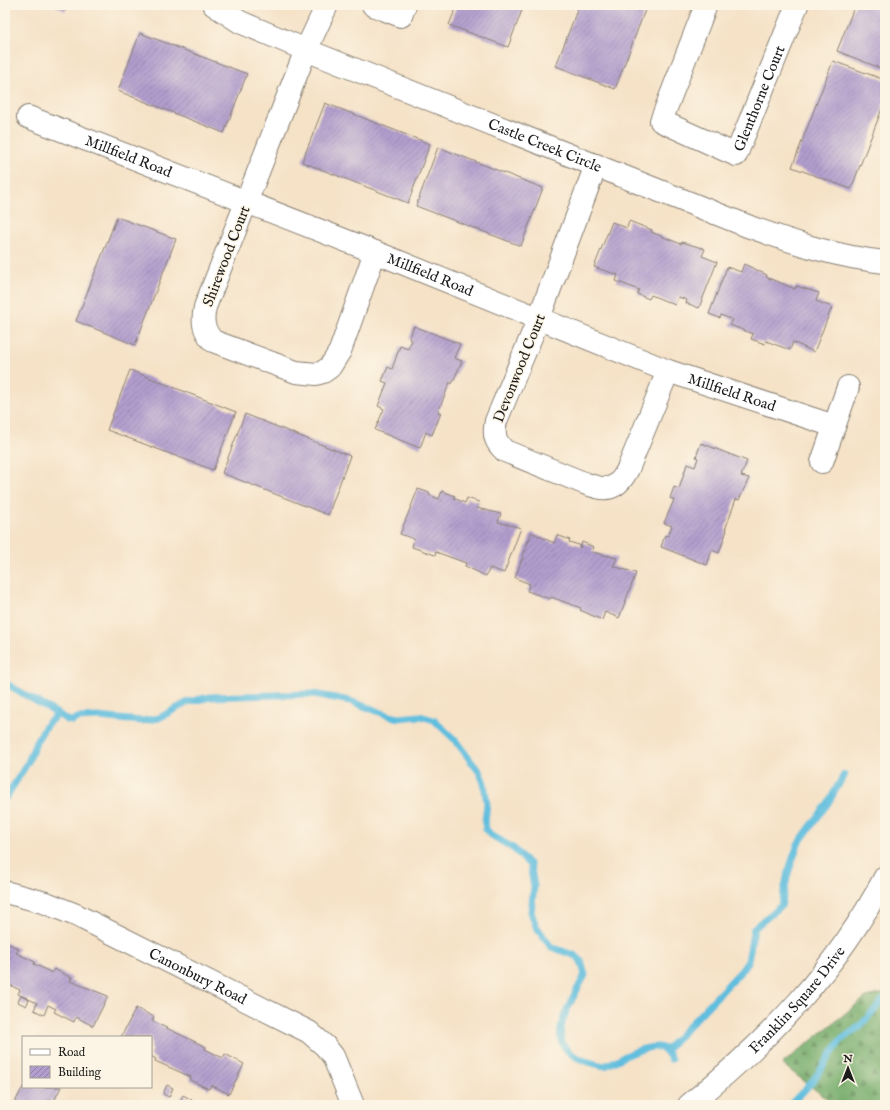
<svg xmlns="http://www.w3.org/2000/svg" width="890" height="1110" viewBox="0 0 890 1110" font-family="'IM FELL English',serif">
<style>
.forest{fill:url(#forest-firs);stroke:#476342}
.lines{fill:none;stroke-linecap:round;stroke-linejoin:round}
.stream{stroke:#60bede;stroke-width:7}
.building{fill:url(#building-hatch)}
.street-casing{stroke:#887f72;stroke-width:24}
.secondary-casing{stroke:#887f72;stroke-width:24}
.street{stroke:#fff;stroke-width:22}
.secondary{stroke:#fff;stroke-width:22}
.labels{text-anchor:middle;stroke-width:3;stroke-linejoin:round;paint-order:stroke}
.street-label{font-size:15px;fill:#1c1c1c;stroke:#fcf5e5}
</style>
<defs>
<pattern id="forest-firs" width="22" height="20" patternUnits="userSpaceOnUse"><rect width="22" height="20" fill="#72aa68"/><path d="M5 1l3.5 6h-7zM16 11l3.5 6h-7z" fill="#5d8a55"/></pattern>
<pattern id="building-hatch" width="6" height="6" patternUnits="userSpaceOnUse"><rect width="6" height="6" fill="#b29ece"/><path d="M-1 1l2-2M0 6l6-6M5 7l2-2" fill="none" stroke="#9080a6"/></pattern>
</defs>
<rect width="100%" height="100%" fill="#fcf5e5"/>
<filter id="ink" filterUnits="userSpaceOnUse"><feTurbulence type="fractalNoise" baseFrequency=".025" numOctaves="2"/><feDisplacementMap in="SourceGraphic" scale="8" xChannelSelector="R" yChannelSelector="G"/><feConvolveMatrix kernelMatrix="1 2 1 2 8 2 1 2 1" color-interpolation-filters="sRGB"/></filter>
<filter id="wash" filterUnits="userSpaceOnUse"><feTurbulence type="fractalNoise" baseFrequency=".012" numOctaves="4" result="noise"/><feDisplacementMap in="SourceGraphic" scale="16" xChannelSelector="R" yChannelSelector="G"/><feGaussianBlur stdDeviation="0.9" result="paint"/><feColorMatrix in="noise" values="0 0 0 0 0 0 0 0 0 0 0 0 0 0 0 0 0 1.4 0 .05"/><feComposite in="paint" operator="in"/></filter>
<g filter="url(#wash)">
<rect width="100%" height="100%" fill="#f5e2c7"/>
<path class="forest" d="M885 993V1105H835L782 1064 866 997Z"/>
<g class="lines">
<path class="stream" d="M5 683 58 714 67 720 72 721 78 718 97 717 142 721 159 718 188 702 210 697 314 694 350 701 390 716 399 718 420 716 434 720 455 740 480 773 484 783 487 804 485 821 486 829 490 834 514 849 530 865 534 886 531 912 536 926 551 947 576 956 581 961 585 975C561 1020 537 1054 605 1066 620 1059 641 1046 658 1047 665 1047 668 1054 671 1059
M5 799 28 762 36 742 47 724 58 714
M666 1050 742 970 748 961 754 928 781 906 788 873 798 844 828 803 844 775
M790 1105 812 1082 841 1040 860 1026 885 998"/>
</g>
<g id="blocks">
<path class="building" d="M54 5H68L65 11Z
M457 5H524L508 47 449 25Z
M579 5H647L615 89 556 66Z
M855 5H885V70L837 51Z
M140 33 247 74 224 133 118 91Z
M833 61 885 80V101L851 189 792 167Z
M325 103 430 144 408 203 302 162Z
M438 147 543 188 521 246 416 206Z
M117 217 176 239 135 345 76 321Z
M629 221 652 230 651 232 681 244 682 242 705 249 702 256 717 262 699 308 686 303 687 300 678 297 675 305 651 295 649 299 637 294 639 290 616 281 618 275 594 267 612 222 627 228Z
M744 264 767 275 766 277 795 289 796 286 819 293 816 301 832 307 814 352 793 342 790 350 766 341 765 344 751 339 753 334 730 325 733 320 721 315 720 318 709 314 727 267 741 272Z
M414 326 460 344 454 358 462 361 452 384 450 382 438 412 441 413 432 435 426 432 420 448 375 430 384 409 378 406 387 383 382 381 388 367 392 369 400 346 408 349 412 340 409 339Z
M130 370 236 412 213 470 107 430Z
M245 414 350 456 328 515 222 473Z
M701 443 747 461 741 476 749 478 739 500 736 499 725 530H727L719 553 712 550 707 565 661 547 665 535 668 536 672 526 664 523 674 500 670 498 674 487 679 489 687 464 695 467 698 458 696 457Z
M418 489 430 493 429 495 439 499 442 491 455 496 454 498 465 503 467 498 479 502 477 508 501 514 498 522 521 528 504 573 490 568 486 576 465 566 466 563 436 552 435 555 412 547 414 539 400 534Z
M533 533 554 543 557 535 570 540 569 542 579 545 580 548 582 542 594 547 592 552 617 558 613 566 636 573 619 618 605 612 602 620 580 610 581 608 551 597 550 599 527 591 530 584 515 578 531 534Z
M5 942 19 949 16 953 35 962 34 964 52 973 54 969 72 978 70 981 108 996 93 1026 76 1017 74 1022 54 1012 56 1009 48 1005 44 1015 34 1010 37 1003 18 994 20 990 5 983Z
M21 996 29 1000 26 1006 18 1002Z
M136 1008 154 1017 152 1021 206 1047 205 1049 223 1058 225 1054 244 1064 229 1094 211 1085 209 1089 190 1080 191 1077 155 1061 156 1059 151 1056V1037H121Z
M167 1085 173 1088 169 1097 163 1094Z
M23 1087H61L54 1101 51 1100 48 1105H10L11 1103 14 1104Z
M183 1095 192 1100 189 1105 179 1103Z"/>
</g>
</g>
<g filter="url(#ink)">
<use href="#blocks" fill-opacity="0" stroke="#887f72" stroke-width="1"/>
<g class="lines">
<g class="street-casing">
<g id="street">
<path id="s1" d="M214 5 240 22 306 50 750 227C795 243 837 257 885 262"/>
<path d="M327 5 306 50 205 307C202 321 203 330 213 341L296 372 316 374 323 372 330 367 340 351 375 252"/>
<path d="M373 5 401 16 405 5"/>
<path id="s2" d="M706 5 661 121 736 155 797 5"/>
<path id="s3" d="M28 117 375 252 668 371 834 426"/>
<path d="M596 165 539 318 496 421C493 435 495 442 505 451L584 483C606 491 616 492 628 469L668 371"/>
<path d="M822 462 848 387"/>
<path id="s4" d="M5 892 46 903 76 915 309 1032 325 1046 333 1056 353 1105"/>
</g>
</g>
<g class="secondary-casing">
<g id="secondary">
<path id="s5" d="M689 1105C768 1041 838 968 885 877"/>
</g>
</g>
<use href="#street" class="street"/>
<use href="#secondary" class="secondary"/>
</g>
</g>
<g class="labels">
<g class="street-label">
<text dy="5" stroke="none"><textPath href="#s2" startOffset="268">Glenthorne Court</textPath></text>
<text dy="5" stroke="none"><textPath href="#s1" startOffset="360">Castle Creek Circle</textPath></text>
<text dy="5" stroke="none"><textPath href="#s3" startOffset="108">Millfield Road</textPath></text>
<text transform="translate(226 256) rotate(-69)" y="5">Shirewood Court</text>
<text dy="5" stroke="none"><textPath href="#s3" startOffset="432">Millfield Road</textPath></text>
<text transform="translate(519 368) rotate(-68)" y="5">Devonwood Court</text>
<text dy="5" stroke="none"><textPath href="#s3" startOffset="756">Millfield Road</textPath></text>
<text dy="5" stroke="none"><textPath href="#s4" startOffset="211">Canonbury Road</textPath></text>
<text dy="5" stroke="none"><textPath href="#s5" startOffset="151">Franklin Square Drive</textPath></text>
</g>
</g>
<rect width="890" height="1110" fill="none" stroke="#fcf5e5" stroke-width="20"/>
<rect x="22" y="1036" width="130" height="52" fill="#fcf5e5" stroke="#a29e95"/>
<rect x="30" y="1049" width="20" height="6" fill="#ffffff" stroke="#a29e95"/>
<text x="58" y="1056" font-size="12" fill="#1c1c1c">Road</text>
<rect x="30" y="1066" width="20" height="12" fill="url(#building-hatch)" stroke="#a29e95"/>
<text x="58" y="1076" font-size="12" fill="#1c1c1c">Building</text>
<g transform="translate(848 1068)" stroke="#fcf5e5" stroke-width="3" paint-order="stroke">
<path d="M0-3L7 15L0 10L-7 15Z" fill="#1c1c1c"/>
<text y="-6" font-size="11" font-weight="bold" text-anchor="middle" fill="#1c1c1c">N</text>
</g>
</svg>
